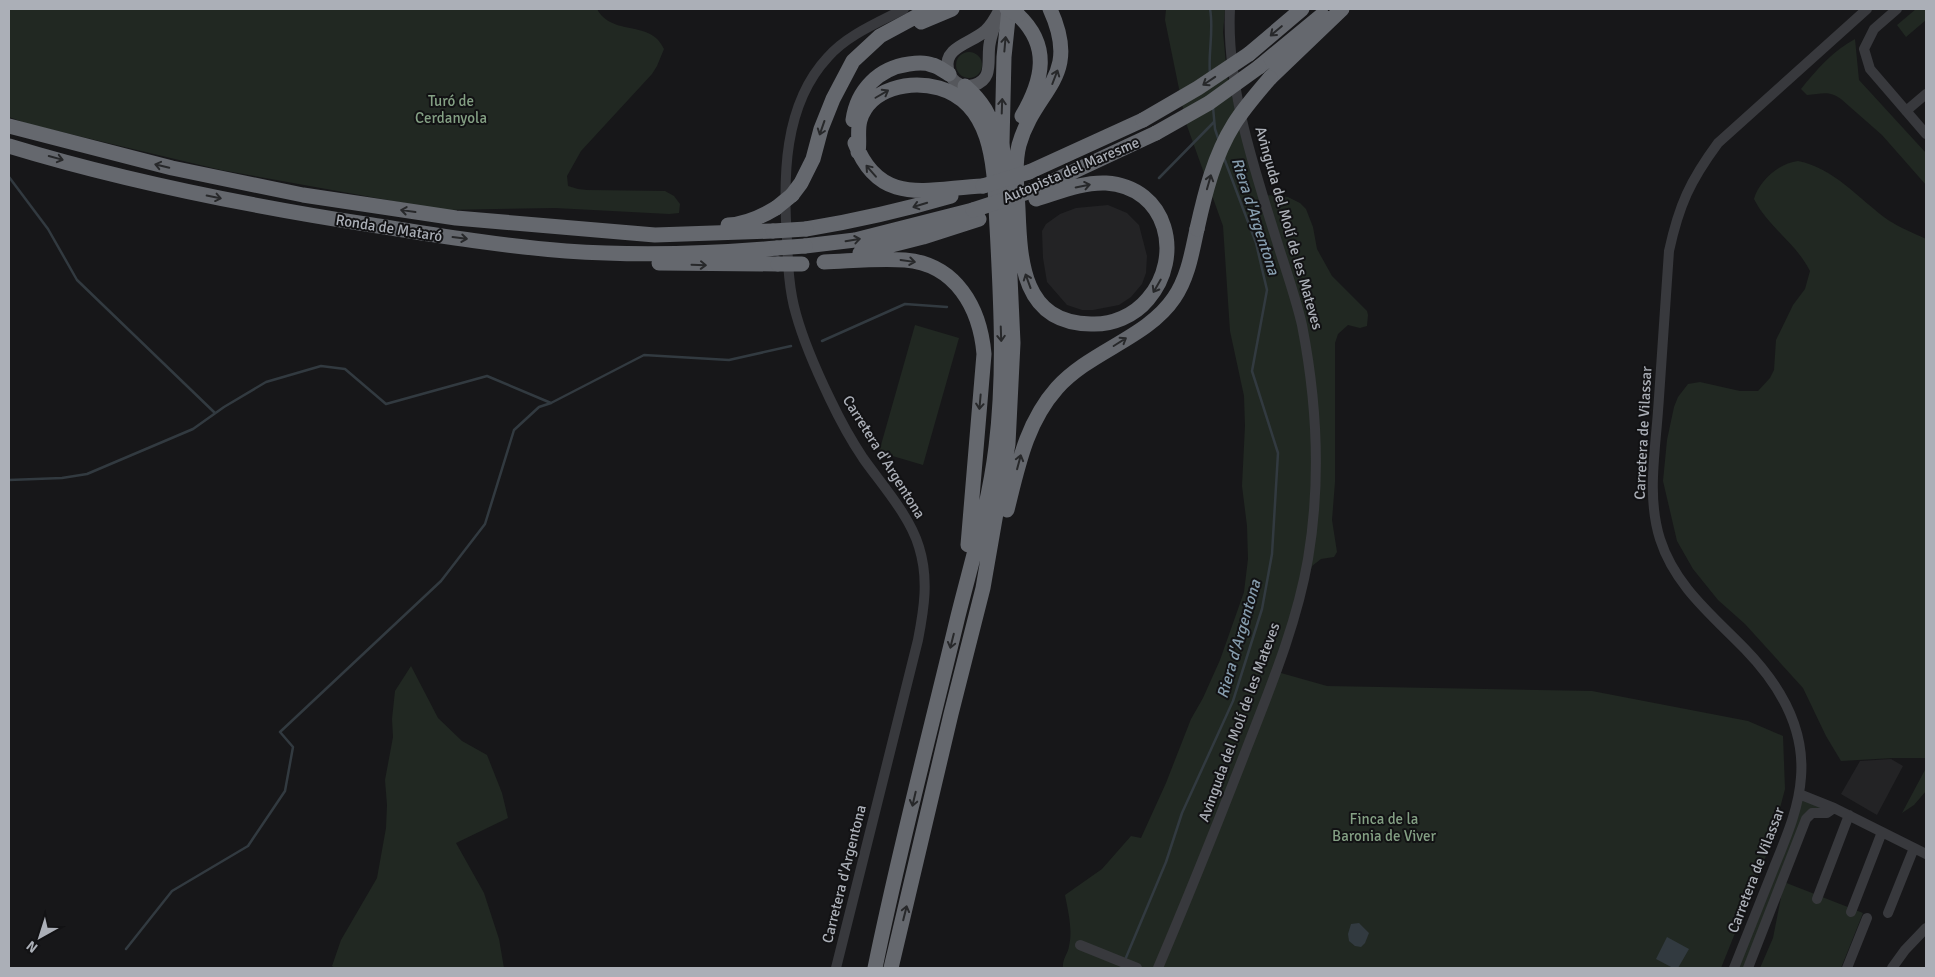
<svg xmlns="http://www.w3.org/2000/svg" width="1935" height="977" viewBox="0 0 1935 977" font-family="Signika,sans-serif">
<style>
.built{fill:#232325}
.green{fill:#212822}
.water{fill:#323a40}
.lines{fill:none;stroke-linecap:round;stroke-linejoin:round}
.stream{stroke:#323a40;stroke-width:2.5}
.minor{stroke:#38393d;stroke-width:10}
.major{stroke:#55575c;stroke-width:12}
.highway{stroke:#65686e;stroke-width:15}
.highway-bridge{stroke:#65686e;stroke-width:15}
.oneway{stroke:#27282a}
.labels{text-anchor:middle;stroke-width:4;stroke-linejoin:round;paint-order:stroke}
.park-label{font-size:15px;fill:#84a084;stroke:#121214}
.street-label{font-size:15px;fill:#abafb7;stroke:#121214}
.water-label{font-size:16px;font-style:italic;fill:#869dae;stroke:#121214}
</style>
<rect width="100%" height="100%" fill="#171719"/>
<path class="built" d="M1108 205 1127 213 1139 225 1147 256 1146 273 1142 284 1131 297 1119 305 1093 310H1082L1067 305 1047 282 1043 258 1042 231 1046 224 1060 214 1076 208Z
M1891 759 1903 766 1877 815 1841 794 1860 761Z"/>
<path class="green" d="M9 9H597C612 37 651 19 664 49L657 66 652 74 581 151 567 176 568 186 578 189 587 190 665 191 674 196 680 204 679 213 669 214 555 208 443 210 221 170 28 124 9 117Z
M1166 9H1225L1223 32 1227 76 1243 141 1266 195 1288 197 1300 203 1306 209 1313 227 1317 249 1332 276 1367 311 1368 315 1367 326 1360 328 1348 325 1338 334 1335 343V482L1332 520 1337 552 1334 557 1321 559 1312 566 1281 673 1327 686 1592 691 1748 721 1783 736 1785 789 1770 846 1721 968H1063C1062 959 1068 954 1069 946 1073 930 1068 911 1065 895L1102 869 1131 836 1141 838 1166 783 1191 719 1203 698 1220 660 1244 592 1248 559 1247 526 1242 486 1245 426 1244 396 1230 331 1223 226 1186 123 1165 20Z
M1916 9H1925L1926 20 1906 37 1897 25Z
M1855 39 1859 80 1926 153V185L1882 135 1841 99C1829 90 1821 94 1807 95L1801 89C1817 69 1833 51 1855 39Z
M956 65a13 13 0 1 1 26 0a13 13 0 1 1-26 0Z
M1798 161C1834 168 1859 199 1888 220 1900 228 1914 233 1926 239V758H1893L1841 761 1826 736 1803 688 1745 624 1718 600 1693 569 1677 541 1663 481 1667 440 1674 407 1678 397 1688 384 1700 382 1740 391H1758L1770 378 1774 370 1776 340 1793 305 1805 289 1810 271C1796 243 1768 227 1754 199 1759 181 1779 163 1798 161Z
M915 325 959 338 923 465 879 452Z
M411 666 438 718 462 741 487 755 502 793 508 818 456 843 484 893 499 939 504 968H335L332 966 341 940 377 878 386 828 387 805 385 780 393 737 392 719 395 691Z
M1926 768V791L1914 805 1902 813Z
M1800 795 1834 808 1812 813 1748 968H1735Z
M1784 882 1863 913 1841 968H1760L1773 938Z"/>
<path class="water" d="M1359 923 1369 933 1365 943 1361 947 1355 946 1349 941 1348 934 1351 924Z
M1667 937 1689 949 1678 968H1673L1656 959Z"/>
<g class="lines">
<path class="stream" d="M1210 74C1208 52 1214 30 1210 9
M1213 107 1215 129 1219 141
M9 177 48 229 77 280 215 413
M1159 178 1214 122
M822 341 905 304 947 307
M9 480 62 478 87 474 193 429 224 407 266 382 321 366 345 369 386 404 487 376 551 403 644 355 729 360 791 346
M126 949 172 891 248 846 285 791 293 747 280 732 441 581 485 524 514 430 539 407 551 403
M1125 960 1166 862 1182 813 1233 701 1262 609 1272 554 1278 453 1252 371 1267 290 1256 243 1224 158"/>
<path class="minor" d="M1897 9 1874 29 1864 49 1870 69 1926 134
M1906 111 1926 94
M1799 794 1834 808 1926 854
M1817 899 1849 815
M1851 912 1882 832
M1888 913 1914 848
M1080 945 1137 968
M836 968 918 640C924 609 929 579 919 547 910 516 882 485 863 458 851 440 839 418 830 399 817 372 804 343 796 314 789 290 788 265 787 240 783 178 783 105 828 57 847 35 879 22 904 9
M1158 968C1189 895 1219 820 1248 745 1271 686 1297 623 1308 559 1321 482 1317 402 1302 325 1296 299 1287 273 1279 248 1256 174 1226 87 1230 9
M1734 968C1747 936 1760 903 1773 870 1785 840 1799 809 1801 777 1805 727 1778 683 1745 649 1712 615 1675 586 1660 539 1647 498 1655 453 1658 411 1662 358 1665 305 1669 251 1679 205 1690 181 1718 143L1867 9
M1748 968 1806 819 1812 813H1827L1834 808
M1847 968 1867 918
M1892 968 1905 950 1926 928"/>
<path class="major" d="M1000 9C997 20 992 31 990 42 986 58 995 79 974 85 968 87 961 86 956 82 952 79 949 75 948 69 943 47 972 43 985 31 992 25 996 17 1000 9Z"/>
<path class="highway" d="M1018 15C1051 46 1043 80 1022 116
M921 22 952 9
M1249 54 1302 9
M1259 67 1322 15
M1270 78 1342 9
M965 86C982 101 992 116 995 139
M853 120C857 90 879 68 909 64 916 63 925 62 932 65 938 66 944 71 949 74
M9 126 172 168 303 195 456 218 655 235 773 231
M855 143C880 208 929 188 983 186
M9 146C127 182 249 206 372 225 436 235 501 246 566 251 636 256 707 254 777 248
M858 152C860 142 857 130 860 120 870 88 910 80 939 88 998 105 994 179 997 227 1001 301 1005 374 996 447 989 505 972 560 958 616 930 733 899 850 875 968
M1029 172 1143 120
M1034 190 1156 133
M792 195 801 183 813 159 821 129 833 99 853 61 880 36 930 9
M1036 199C1059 192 1082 182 1106 183 1168 187 1184 257 1148 299 1134 316 1112 325 1091 324 1022 323 1020 261 1018 209 1017 188 1014 165 1019 145 1035 88 1082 79 1050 9
M728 225C746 224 761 217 776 208
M806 229C855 221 903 210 951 196
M805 246 855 240 973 210
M860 253 923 237 979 219
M824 262C851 261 878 258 905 260 956 264 980 308 984 354L968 545
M659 263 778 264
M1007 510C1018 466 1026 423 1057 388 1090 351 1147 338 1174 298 1188 278 1192 252 1197 229
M891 968 951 714 983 588 1008 444 1013 343 1006 189 1002 143 1004 57 1009 9"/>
<path class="highway-bridge" d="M1007 9 1018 15
M1143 120 1198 88 1249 54
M1156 133 1209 103 1259 67
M983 186 1029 172
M776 208 792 195
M973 210 1034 190
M1197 229C1205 193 1214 156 1234 124 1244 108 1257 93 1270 78
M773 231 806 229
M777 248 805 246
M778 264H802"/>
</g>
<defs><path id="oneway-shaft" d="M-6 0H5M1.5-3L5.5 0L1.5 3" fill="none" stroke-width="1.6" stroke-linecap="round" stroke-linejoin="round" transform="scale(1.25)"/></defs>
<g class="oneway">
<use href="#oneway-shaft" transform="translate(1276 31) rotate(140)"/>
<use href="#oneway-shaft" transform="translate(1005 44) rotate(-85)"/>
<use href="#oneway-shaft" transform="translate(1055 77) rotate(-69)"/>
<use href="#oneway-shaft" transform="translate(1209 81) rotate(146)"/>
<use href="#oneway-shaft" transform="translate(882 94) rotate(-30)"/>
<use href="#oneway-shaft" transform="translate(1002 106) rotate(-88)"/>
<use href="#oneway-shaft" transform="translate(822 128) rotate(109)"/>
<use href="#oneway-shaft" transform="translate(56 158) rotate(15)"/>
<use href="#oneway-shaft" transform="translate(162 166) rotate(-166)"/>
<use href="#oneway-shaft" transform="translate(871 171) rotate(-131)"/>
<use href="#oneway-shaft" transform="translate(1209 182) rotate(-74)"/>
<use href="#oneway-shaft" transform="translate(1083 186) rotate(-11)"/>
<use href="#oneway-shaft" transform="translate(214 197) rotate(11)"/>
<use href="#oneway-shaft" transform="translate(920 205) rotate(163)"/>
<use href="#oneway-shaft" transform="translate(408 211) rotate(-172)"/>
<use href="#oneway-shaft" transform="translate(460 238) rotate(7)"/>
<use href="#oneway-shaft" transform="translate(853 240) rotate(-9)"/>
<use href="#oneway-shaft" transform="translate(908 261) rotate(8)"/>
<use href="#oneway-shaft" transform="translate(699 265) rotate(2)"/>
<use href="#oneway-shaft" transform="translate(1028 281) rotate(-110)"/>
<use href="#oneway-shaft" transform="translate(1157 286) rotate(120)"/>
<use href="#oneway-shaft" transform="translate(1001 334) rotate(88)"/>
<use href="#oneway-shaft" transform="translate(1120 342) rotate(-32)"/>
<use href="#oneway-shaft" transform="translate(980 402) rotate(95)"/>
<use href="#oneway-shaft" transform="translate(1019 462) rotate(-75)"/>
<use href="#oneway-shaft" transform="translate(952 641) rotate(104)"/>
<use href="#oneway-shaft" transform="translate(914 799) rotate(103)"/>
<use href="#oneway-shaft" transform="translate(905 913) rotate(-76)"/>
</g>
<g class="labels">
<g class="park-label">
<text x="451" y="106">Turó de<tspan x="451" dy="17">Cerdanyola</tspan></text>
<text x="1384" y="824">Finca de la<tspan x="1384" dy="17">Baronia de Viver</tspan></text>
</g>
<g class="street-label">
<text transform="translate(1071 170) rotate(-23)" y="5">Autopista del Maresme</text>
<text transform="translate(389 228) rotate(9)" y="5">Ronda de Mataró</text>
<text transform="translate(1289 228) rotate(74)" y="5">Avinguda del Molí de les Mateves</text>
<text transform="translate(1643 433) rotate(-87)" y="5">Carretera de Vilassar</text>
<text transform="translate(884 457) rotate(58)" y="5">Carretera d'Argentona</text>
<text transform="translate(1239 722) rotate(-70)" y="5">Avinguda del Molí de les Mateves</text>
<text transform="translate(1756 870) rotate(-69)" y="5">Carretera de Vilassar</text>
<text transform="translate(844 874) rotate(-76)" y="5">Carretera d'Argentona</text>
</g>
<g class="water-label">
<text transform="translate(1256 216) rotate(72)" y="6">Riera d'Argentona</text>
<text transform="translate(1238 639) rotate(-74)" y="6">Riera d'Argentona</text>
</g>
</g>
<rect width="1935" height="977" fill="none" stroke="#abafb7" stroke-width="20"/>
<g transform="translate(40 937) rotate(219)" stroke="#121214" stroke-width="4" paint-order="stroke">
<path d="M0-4L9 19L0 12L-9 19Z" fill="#abafb7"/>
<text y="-8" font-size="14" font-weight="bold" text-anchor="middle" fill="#abafb7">N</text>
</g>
</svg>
